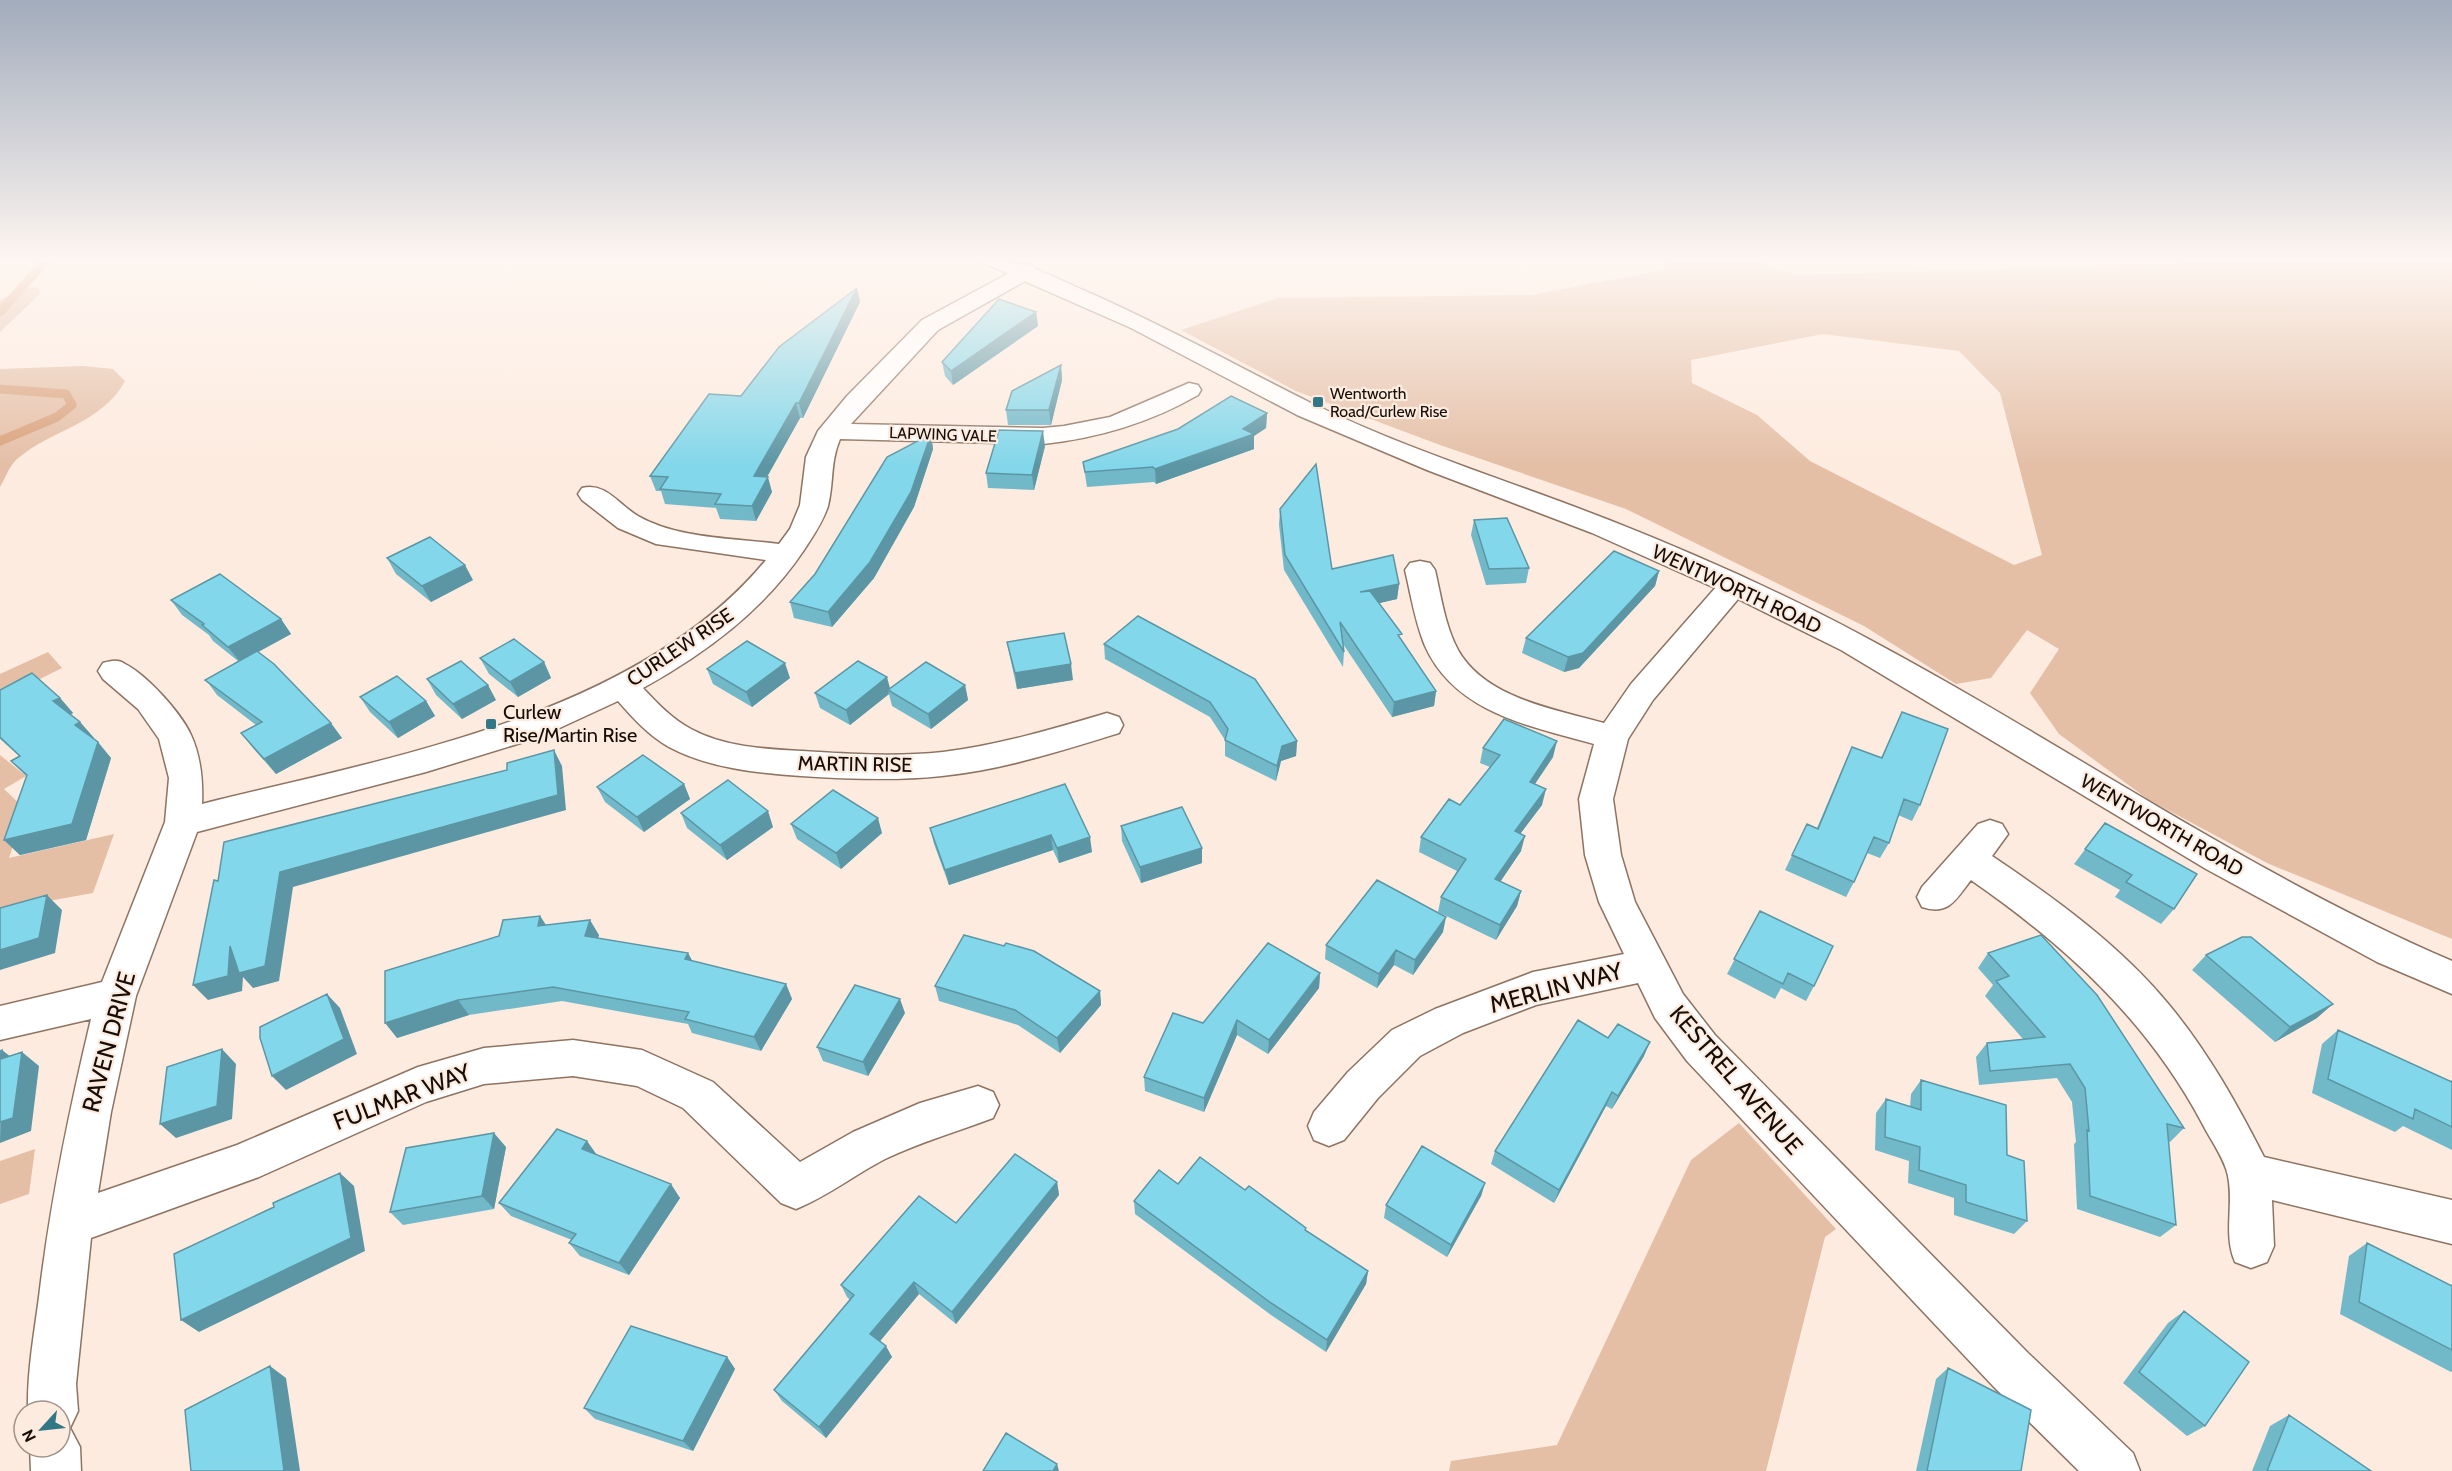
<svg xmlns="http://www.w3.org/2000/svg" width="2452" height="1471" viewBox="0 0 2452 1471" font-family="Cabin,sans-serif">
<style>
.green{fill:#e4bfa6;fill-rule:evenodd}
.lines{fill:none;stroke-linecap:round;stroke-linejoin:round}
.stream{stroke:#d9a17a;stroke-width:9}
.minor-casing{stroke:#8d7362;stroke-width:3}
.tertiary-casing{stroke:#8d7362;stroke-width:3}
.minor{fill:#fff;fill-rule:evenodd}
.tertiary{fill:#fff;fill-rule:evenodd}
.wall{fill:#71b9c9}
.shaded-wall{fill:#5c96a4}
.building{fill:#83d7ea;stroke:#5c96a4;stroke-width:1.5}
.poi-dot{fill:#327785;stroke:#fdebdf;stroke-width:2}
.labels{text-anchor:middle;stroke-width:4.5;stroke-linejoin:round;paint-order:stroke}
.far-poi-label{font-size:16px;fill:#160d07;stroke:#fdebdf;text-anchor:start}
.far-street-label{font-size:16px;fill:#160d07;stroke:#fdebdf}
.street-label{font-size:20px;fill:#160d07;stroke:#fdebdf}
.poi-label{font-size:20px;fill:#160d07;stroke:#fdebdf;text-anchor:start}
.near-street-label{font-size:24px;fill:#160d07;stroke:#fdebdf}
</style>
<rect width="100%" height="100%" fill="#fdebdf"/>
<path class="green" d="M1670 259H1751L1796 275 2174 264 2222 259H2452V939L2267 863 2149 800 2059 734 2030 693 2059 649 2027 630 1991 678 1956 684 1864 626 1626 509 1440 445 1296 391 1181 330 1278 298 1532 295 1663 270ZM1823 334 1959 351 2000 393 2042 555 2014 565 1810 461 1757 415 1692 383 1691 360Z
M28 287 38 288 40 294 0 332V300Z
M83 366 113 369 125 381C102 424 52 429 17 459 9 466 5 479 0 487V369Z
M48 652 62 668 0 699V674Z
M0 755 26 776 4 789 25 809 9 858 114 834 93 893 26 905 0 913Z
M1739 1123 1836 1229 1825 1237 1766 1471H1449L1451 1461 1557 1445 1691 1160Z
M35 1149 29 1194 0 1204V1161Z"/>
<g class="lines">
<path class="stream" d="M0 312 47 259
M0 389 66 394 72 405 57 417 0 441"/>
<g class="minor-casing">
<path id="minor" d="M1026 264 1034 266 1037 271 1034 276 938 330 851 424 1043 428 1064 426 1110 417 1189 383 1198 385 1201 390 1198 395C1149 423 1099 438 1043 444L840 439C830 463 834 482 828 506 823 522 813 536 804 550 764 610 706 653 643 688 657 703 672 719 691 729 724 747 765 749 802 751 848 754 896 757 943 752 999 745 1053 729 1107 713L1119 717 1123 725 1119 733C1061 751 1002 770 942 776 896 781 848 779 801 776 757 773 708 768 669 747 649 736 633 718 618 701L540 737 426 772 197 832 136 996 111 1112 98 1193 237 1145 418 1067 484 1048 573 1040 642 1050 713 1082 800 1162 853 1132 920 1103 978 1086 993 1092 999 1105 993 1118C956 1132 920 1142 885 1159 854 1175 828 1196 796 1209L781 1203 683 1108 637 1086 573 1076 484 1084 426 1102 259 1177 91 1238 76 1384 78 1411 70 1428 80 1447 81 1471H31L30 1447H60V1411H28C27 1373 34 1335 39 1297 50 1203 69 1111 91 1019L0 1040V1006L102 982 165 822 169 778 159 739 138 709 103 679 98 671 103 663C111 661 118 659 125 664 147 675 181 713 191 735 201 757 203 781 202 804 389 757 636 717 766 560L656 544 618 528 582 500 578 494 582 488C606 482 619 505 638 516 678 539 734 538 779 544L790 529 800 505 806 457 818 431 847 396 922 320Z
M1420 561 1430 563 1435 570C1441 596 1445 626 1458 650 1486 699 1555 709 1604 723L1631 684 1724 578 1734 576 1744 578 1749 585 1744 592 1653 700 1628 739 1613 799 1621 855 1635 902 1683 994 1715 1035 2028 1353 2133 1453 2140 1471H2079L1994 1387 1687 1061 1655 1018 1638 983 1536 1005 1463 1033 1420 1056 1378 1098 1344 1140 1329 1146 1314 1140 1308 1126 1314 1112 1348 1072 1392 1030 1435 1009 1533 972 1624 954 1599 902 1585 855 1579 799 1594 744C1530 726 1455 713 1425 646 1415 622 1411 595 1405 570L1410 563Z
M1990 820 2002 824 2008 834 1992 856C2056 899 2121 946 2170 1006 2208 1052 2237 1104 2264 1157L2452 1200V1244L2272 1200 2274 1246 2267 1262 2251 1268 2235 1262C2223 1234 2234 1205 2228 1176 2225 1159 2210 1139 2202 1123 2147 1020 2066 946 1971 880 1956 899 1949 916 1922 907L1917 897 1922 887 1978 824Z"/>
</g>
<g class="tertiary-casing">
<path id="tertiary" d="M983 259C1022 259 1048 275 1083 290 1161 324 1235 365 1311 403 1407 450 1510 481 1609 520 1695 554 1781 592 1863 636 2061 741 2245 872 2452 961V994L2377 962 2206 869 1841 650 1724 592 1592 533 1427 470 1297 415 1131 328 986 264Z"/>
</g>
<use href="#minor" class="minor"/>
<use href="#tertiary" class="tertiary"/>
</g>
<path class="wall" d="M857 288 860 302 803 418H800L767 477 772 492 756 521 720 519 716 508 665 504 661 491H656L650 476 741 396Z
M1036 312 1038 326 953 385 945 376 942 362Z
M1061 365 1062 380 1051 425H1008L1006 410Z
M1267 413 1266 428 1254 436V449L1156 484 1154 482 1087 487 1083 462Z
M931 434 933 449 914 507 874 578 832 627 794 618 790 602 815 574Z
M1045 446 1034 490 988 488 986 473Z
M1280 509 1332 569 1399 584 1397 599 1379 603 1401 640 1436 691 1434 706 1392 717 1343 644 1344 652 1343 667 1284 570 1279 525Z
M1474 520 1529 568 1526 583 1486 585 1471 535Z
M387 558 473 580 431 602 396 574Z
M1659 571 1655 586 1579 668 1564 672 1522 653 1526 638Z
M171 600 281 619 291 634 258 652 342 738 276 774 253 748 241 733 256 725 217 695 206 680 238 661 213 641 209 635 182 615Z
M1007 642 1073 680 1017 689 1010 657Z
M1104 644 1297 741 1296 756 1281 761 1276 781 1225 756V740L1210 717 1105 659Z
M480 658 544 662 551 678 518 697 489 674Z
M707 669 790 678 752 707 713 684Z
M427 679 496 700 462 719 436 695Z
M965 685 968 700 931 729 892 706 889 694 850 725 820 708 815 693Z
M0 690 60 698 73 713 70 715 80 722 94 738H93L111 758 86 840 20 855 4 840 27 777 11 761 19 756 0 739Z
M360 697 426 701 435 716 398 738 370 712Z
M1902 712 1920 805 1912 821 1898 815 1889 843 1880 858 1867 853 1854 882 1846 897 1785 870 1807 824 1817 828 1845 762 1852 747 1881 758Z
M1483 748 1553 757 1535 784 1542 805 1520 834 1521 851 1500 882 1521 891 1517 906 1496 940 1438 912 1441 897 1457 871 1419 852 1421 837 1460 805 1490 767 1480 763Z
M684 784 690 799 644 832 605 802 597 787Z
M1065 784 1092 852 1059 863 1053 850 949 885 934 844 930 828Z
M681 813 773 827 727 860 687 828Z
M2105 823 2174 909 2161 924 2115 897 2120 890 2074 864Z
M791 824 882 833 841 869 797 839Z
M1121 826 1202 863 1141 883 1122 841Z
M1760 911 1814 986 1806 1001 1781 988 1775 999 1727 974Z
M540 916 546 925 599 935 598 938 688 953 692 961 786 984 792 999 761 1051 692 1033 688 1024 562 1001 469 1015 397 1038 499 936Z
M1443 932 1413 975 1394 965 1377 988 1325 959 1326 945Z
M1988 953 2184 1128 2170 1142 2168 1141 2176 1225 2160 1237 2077 1209 2074 1144 2076 1142 2072 1102 2057 1078 1979 1085 1976 1057 1987 1043 2023 1039 1985 996 1993 985 1978 968Z
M2206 955 2317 1018 2275 1042 2192 970Z
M1320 973 1319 988 1268 1054 1237 1035 1204 1112 1145 1091 1144 1077 1203 1023Z
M935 986 1100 991 1101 1005 1060 1053 1018 1025 939 1001Z
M905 1013 868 1076 823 1061 817 1047Z
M2338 1030 2450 1081 2452 1080V1150L2403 1126 2395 1132 2312 1093 2322 1044Z
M1608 1038 1644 1056 1612 1109 1606 1106 1554 1203 1491 1164 1495 1151Z
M1921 1080 2007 1155 2027 1221 2014 1234 1954 1215V1198L1908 1183 1909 1161 1875 1150 1876 1113 1886 1099 1910 1107 1911 1094Z
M506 1147 494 1209 403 1225 390 1212Z
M597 1155 680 1198 629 1275 580 1256 569 1243 572 1240 511 1216 499 1203Z
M1057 1182 1059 1195 956 1324 919 1294 880 1341 892 1357 826 1438 782 1401 774 1390 850 1300 847 1297 841 1285 956 1223Z
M1485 1183 1481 1196 1447 1257 1384 1218 1386 1205Z
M1178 1184 1245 1190 1368 1271 1366 1284 1326 1352 1271 1315 1135 1214 1134 1201Z
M2367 1243 2450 1285 2452 1284V1371L2451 1372 2340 1314 2349 1256Z
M2184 1311 2205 1426 2187 1436 2123 1383 2168 1323Z
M727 1357 735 1369 693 1451 595 1419 584 1408Z
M1948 1368 2021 1471H1916L1936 1379Z
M2289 1415 2371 1471H2252L2270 1426Z"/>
<path class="shaded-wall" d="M857 288 860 302 803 418 799 403Z
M1036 312 1038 326 953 385 951 371Z
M1061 365 1062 380 1051 425 1049 410Z
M796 403 800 418 759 491 754 476Z
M1267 413 1266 428 1254 436V449L1156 484 1155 469 1243 429Z
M1043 431 1045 446 1034 490 1032 475Z
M931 434 933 449 914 507 874 578 832 627 828 612Z
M768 477 772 492 756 521 752 506Z
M465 565 473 580 431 602 422 586Z
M1659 571 1655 586 1579 668 1564 672 1568 657Z
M1399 584 1397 599 1359 608 1360 592Z
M281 619 291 634 240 662 228 647Z
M544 662 551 678 518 697 510 682Z
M785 663 790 678 752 707 746 692Z
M1071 664 1073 680 1017 689 1015 673Z
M887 677 891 692 888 690 889 694 850 725 846 710Z
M488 685 496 700 462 719 453 704Z
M965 685 968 700 931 729 928 714Z
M1436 691 1434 706 1392 717 1394 702Z
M60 698 73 713 66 717 53 701Z
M426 701 435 716 398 738 389 722Z
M80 722 94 738 89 741 75 725Z
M331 723 342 738 276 774 264 759Z
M1297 741 1296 756 1281 761 1276 781 1277 766 1282 746Z
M1557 741 1553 757 1526 797 1530 782Z
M98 742 111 758 86 840 20 855 4 840Z
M554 750 562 766 566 810 293 887 279 981 253 988 243 977 242 991 208 1000 193 985 230 946 280 872Z
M684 784 690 799 644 832 637 817Z
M1546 789 1542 805 1511 846 1515 831Z
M768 811 773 827 727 860 720 845Z
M878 818 882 833 841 869 836 853Z
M1051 835 1053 850 949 885 945 870Z
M1525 836 1521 851 1492 894 1495 879Z
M1090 837 1092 852 1059 863 1057 848Z
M1202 848V863L1141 883 1140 867Z
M1521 891 1517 906 1496 940 1500 925Z
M47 895 62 910 55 953 0 970V950Z
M540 916 549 930 538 926Z
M1446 917 1443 932 1413 975 1415 960Z
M590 920 599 935 594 951 585 936Z
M1396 950 1394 965 1377 988 1379 974Z
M688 953 696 968 685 959Z
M1320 973 1319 988 1268 1054 1269 1040Z
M786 984 792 999 761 1051 754 1037Z
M1100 991 1101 1005 1060 1053 1057 1038Z
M327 994 340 1008 357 1054 286 1090 272 1076Z
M900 999 905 1013 868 1076 863 1062Z
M458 1000 469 1015 397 1038 385 1023Z
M2333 1004 2317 1018 2275 1042 2290 1027Z
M1237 1020V1035L1204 1112V1098Z
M1650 1042 1644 1056 1612 1109 1618 1096Z
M222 1049 236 1064 232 1119 176 1138 160 1124Z
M2 1050 20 1064 22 1052 39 1066 31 1131 0 1143 1 1059Z
M1612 1092 1606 1106 1554 1203 1559 1190Z
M494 1133 506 1147 494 1209 482 1196Z
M587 1141 597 1155 582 1149Z
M340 1173 354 1186 365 1251 199 1332 181 1320Z
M1057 1182 1059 1195 956 1324 952 1312Z
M1485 1183 1481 1196 1447 1257 1451 1245Z
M671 1184 680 1198 629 1275 619 1263Z
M1368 1271 1366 1284 1326 1352 1327 1340Z
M914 1282 919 1294 876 1346 870 1334Z
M886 1346 892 1357 826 1438 819 1427Z
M727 1357 735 1369 693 1451 683 1441Z
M270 1366 286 1378 300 1471H284Z
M1057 1464 1059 1471H1053Z"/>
<path class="building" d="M857 288 799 403H796L754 476 768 477 752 506 715 504 721 494 660 489 668 477 650 476 709 394 741 396 779 347Z
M999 299 1036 312 951 371 942 362Z
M1061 365 1049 410H1006L1012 391Z
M1231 396 1267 413 1243 429 1254 434 1155 469 1153 467 1085 472 1083 462 1178 429Z
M999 430 1043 431 1032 475 986 473Z
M931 434 911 492 870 562 828 612 790 602 815 574 887 457Z
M1316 464 1332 569 1393 555 1399 584 1360 592 1370 591 1402 634 1398 635 1436 691 1394 702 1340 622 1344 652 1285 555 1280 509Z
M1507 518 1529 568 1489 569 1474 520Z
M430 537 465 565 422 586 387 558Z
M1614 551 1659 571 1583 653 1568 657 1526 638Z
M220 574 281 619 228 647 202 625 204 624 171 600Z
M1138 616 1255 679 1297 741 1282 746 1277 766 1225 740 1228 729 1210 702 1104 644Z
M1064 633 1071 664 1015 673 1007 642Z
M514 639 544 662 510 682 480 658Z
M747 641 785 663 746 692 707 669Z
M257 651 274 664 331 723 264 759 241 733 262 722 205 680Z
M461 661 488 685 453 704 427 679Z
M858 661 887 677 846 710 815 693Z
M926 662 965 685 928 714 888 690Z
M32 673 60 698 53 701 80 722 75 725 98 742 72 824 4 840 27 775 11 761 20 756 0 737V690Z
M397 676 426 701 389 722 360 697Z
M1902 712 1948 729 1920 805 1904 799 1889 843 1874 837 1854 882 1792 855 1807 824 1818 829 1852 747 1882 758Z
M1504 719 1557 741 1530 782 1546 789 1515 831 1525 836 1495 879 1521 891 1500 925 1441 897 1466 859 1421 837 1449 799 1460 805 1500 755 1483 748Z
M554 750 558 795 280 872 265 966 239 973 230 946 228 976 193 985 214 880 218 881 224 842 507 770V763Z
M643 755 684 784 637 817 597 787Z
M728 780 768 811 720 845 681 813Z
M1065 784 1090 837 1057 848 1051 835 945 870 930 828Z
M833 790 878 818 836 853 791 824Z
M1182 807 1202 848 1140 867 1121 826Z
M2105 823 2197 874 2174 909 2126 882 2132 875 2085 849Z
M1377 880 1446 917 1415 960 1396 950 1379 974 1326 945Z
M47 895 39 938 0 950V908Z
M1760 911 1833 946 1814 986 1788 973 1783 984 1734 959Z
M540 916 538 926 590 920 585 936 688 953 685 959 786 984 754 1037 685 1019 689 1012 553 987 458 1000 385 1023V971L499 936 503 920Z
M964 935 1004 946 1006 943 1034 951 1100 991 1057 1038 1015 1010 935 986Z
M2041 935 2097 995 2184 1128 2167 1124 2176 1225 2090 1196 2087 1130 2089 1131 2085 1088 2070 1064 1990 1071 1987 1043 2045 1037 1996 981 2009 976 1988 953Z
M2242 937H2251L2333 1004 2290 1027 2206 955Z
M1268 943 1320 973 1269 1040 1237 1020 1204 1098 1144 1077 1173 1013 1203 1023Z
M855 985 900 999 863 1062 817 1047Z
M327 994 344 1039 272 1076 260 1038V1027Z
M1578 1020 1608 1038 1618 1024 1650 1042 1618 1096 1612 1092 1559 1190 1495 1151Z
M2338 1030 2452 1082V1127L2415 1109 2413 1119 2328 1079Z
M222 1049 217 1106 160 1124 167 1067Z
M2 1050 1 1059 22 1052 13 1118 0 1122V1051Z
M1921 1080 2006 1105 2007 1155 2024 1161 2027 1221 1966 1202V1185L1919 1170 1920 1147 1885 1137 1886 1099 1921 1110Z
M557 1129 587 1141 582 1149 671 1184 619 1263 569 1243 576 1234 499 1203Z
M494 1133 482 1196 390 1212 406 1148Z
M1422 1146 1485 1183 1451 1245 1386 1205Z
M1015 1154 1057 1182 952 1312 914 1282 870 1334 886 1346 819 1427 774 1390 854 1295 841 1285 919 1196 956 1223Z
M1200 1157 1245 1190 1249 1186 1306 1228 1305 1230 1368 1271 1327 1340 1271 1303 1134 1201 1159 1170 1178 1184Z
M340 1173 351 1238 181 1320 174 1254 274 1207 273 1203Z
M2367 1243 2452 1286V1350L2359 1302Z
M2184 1311 2249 1362 2205 1426 2139 1372Z
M631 1326 727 1357 683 1441 584 1408Z
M270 1366 284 1471H191L185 1410Z
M1948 1368 2031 1410 2021 1471H1927Z
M2289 1415 2371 1471H2267Z
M1006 1433 1057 1464 1053 1471H983Z"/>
<linearGradient id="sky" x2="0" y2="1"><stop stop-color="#a2acbc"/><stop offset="0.56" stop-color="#fef6f1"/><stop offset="1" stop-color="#fef6f1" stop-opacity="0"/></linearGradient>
<rect width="2452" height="465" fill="url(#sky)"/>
<g class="poi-dot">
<rect x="1312" y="396" width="12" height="12" rx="3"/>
<rect x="485" y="718" width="12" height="12" rx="3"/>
</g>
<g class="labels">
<g class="far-poi-label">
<text x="1330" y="399">Wentworth<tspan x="1330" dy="18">Road/Curlew Rise</tspan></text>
</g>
<g class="far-street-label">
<text transform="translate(943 434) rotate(2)" y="6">LAPWING VALE</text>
</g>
<g class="street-label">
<text transform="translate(1737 589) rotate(25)" y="7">WENTWORTH ROAD</text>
<text transform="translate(680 647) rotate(-34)" y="7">CURLEW RISE</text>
<text transform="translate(855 764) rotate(1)" y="7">MARTIN RISE</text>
<text transform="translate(2162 825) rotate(30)" y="7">WENTWORTH ROAD</text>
</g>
<g class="poi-label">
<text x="503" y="719">Curlew<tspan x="503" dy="23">Rise/Martin Rise</tspan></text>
</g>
<g class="near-street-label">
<text transform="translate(1556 988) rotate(-15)" y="8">MERLIN WAY</text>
<text transform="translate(109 1042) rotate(-75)" y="8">RAVEN DRIVE</text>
<text transform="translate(1736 1080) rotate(49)" y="8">KESTREL AVENUE</text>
<text transform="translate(402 1097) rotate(-21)" y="8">FULMAR WAY</text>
</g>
</g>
<g transform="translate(42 1429) rotate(243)"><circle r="28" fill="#fdebdf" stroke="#a19289" stroke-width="1.5"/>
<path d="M0-4.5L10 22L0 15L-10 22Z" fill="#327785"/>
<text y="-9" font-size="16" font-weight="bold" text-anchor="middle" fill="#160d07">N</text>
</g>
</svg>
